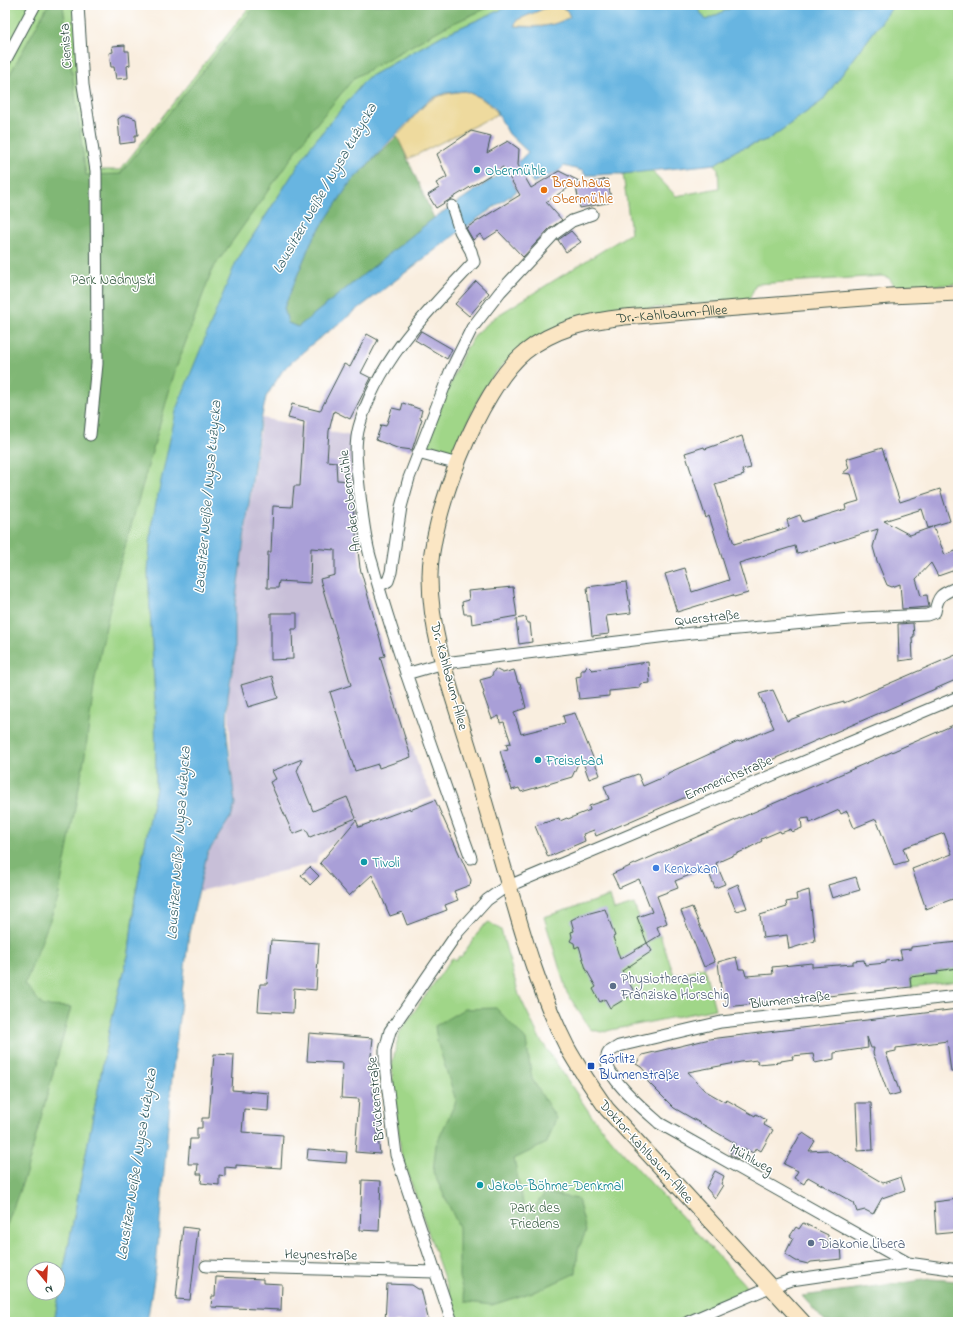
<svg xmlns="http://www.w3.org/2000/svg" width="963" height="1327" viewBox="0 0 963 1327" font-family="'Indie Flower',sans-serif">
<style>
.industrial{fill:#c8bfd8}
.green{fill:#a0d688;stroke:#608a5e;fill-rule:evenodd}
.forest{fill:#80b774;stroke:#507a54}
.sand{fill:#eeda9e;stroke:#868c69}
.water{fill:#67b5e1;stroke:#43798a;fill-rule:evenodd}
.building{fill:#a99fd7;fill-rule:evenodd}
.lines{fill:none;stroke-linecap:round;stroke-linejoin:round}
.minor-casing{stroke:#40584e;stroke-width:13}
.secondary-casing{stroke:#40584e;stroke-width:17}
.minor{stroke:#fff;stroke-width:11}
.secondary{stroke:#fbe6c4;stroke-width:15}
.culture-dot{fill:#0f9aa8;stroke:#fff;stroke-width:1.5}
.food-dot{fill:#e8710a;stroke:#fff;stroke-width:1.5}
.shop-dot{fill:#3f7fe0;stroke:#fff;stroke-width:1.5}
.service-dot{fill:#5c6f8a;stroke:#fff;stroke-width:1.5}
.transit-dot{fill:#1a4fb4;stroke:#fff;stroke-width:1.5}
.labels{text-anchor:middle;stroke-width:3;stroke-linejoin:round;paint-order:stroke}
.street-label{font-size:14px;fill:#1f3d34;stroke:#fff}
.culture-label{font-size:14px;fill:#0d838f;stroke:#fff;text-anchor:start}
.food-label{font-size:14px;fill:#c56008;stroke:#fff;text-anchor:start}
.park-label{font-size:14px;fill:#3f6349;stroke:#fff}
.shop-label{font-size:14px;fill:#366cbe;stroke:#fff;text-anchor:start}
.service-label{font-size:14px;fill:#4e5e75;stroke:#fff;text-anchor:start}
.transit-label{font-size:14px;fill:#164399;stroke:#fff;text-anchor:start}
.water-label{font-size:15px;font-style:italic;fill:#356168;stroke:#fff}
</style>
<rect width="100%" height="100%" fill="#fff"/>
<filter id="ink" filterUnits="userSpaceOnUse"><feTurbulence type="fractalNoise" baseFrequency=".025" numOctaves="2"/><feDisplacementMap in="SourceGraphic" scale="8" xChannelSelector="R" yChannelSelector="G"/><feConvolveMatrix kernelMatrix="1 2 1 2 8 2 1 2 1" color-interpolation-filters="sRGB"/></filter>
<filter id="wash" filterUnits="userSpaceOnUse"><feTurbulence type="fractalNoise" baseFrequency=".012" numOctaves="4" result="noise"/><feDisplacementMap in="SourceGraphic" scale="16" xChannelSelector="R" yChannelSelector="G"/><feGaussianBlur stdDeviation="0.9" result="paint"/><feColorMatrix in="noise" values="0 0 0 0 0 0 0 0 0 0 0 0 0 0 0 0 0 1.4 0 .05"/><feComposite in="paint" operator="in"/></filter>
<g filter="url(#wash)">
<rect width="100%" height="100%" fill="#f9eedf"/>
<path class="industrial" d="M262 418 351 436 352 469 362 581 420 771 433 797 355 825 318 856 316 863 199 891 207 855 231 817 233 794 228 696 235 657V605Z"/>
<path class="green" d="M5 5H35L5 61Z
M36 5H77L94 170H120L251 5H512L443 35 367 78 310 147 236 262 152 522 148 572 155 699 156 787 135 897 129 952 110 1026 54 1322H5V68ZM34 1269H58V1293H34Z
M695 5H737L706 20Z
M894 5H958V284L896 288 889 278 882 276 756 284 749 300 606 312 517 351 495 373 481 393 454 453 423 448 464 352 476 334 495 317 631 233 623 174 651 170 676 196 719 188 718 169 715 164 737 150 769 139 822 101Z
M610 896 614 910 634 904 647 943 660 935 674 975 704 967 715 1009 601 1032 590 1029 567 993 544 917Z
M489 922 501 930 519 995 540 1039 591 1115 615 1144 745 1285 747 1292 742 1296 675 1322H459L401 1153 393 1087 392 1065 399 1033 452 958 456 961 459 956 461 957 482 927Z
M958 968V981L911 987 910 973 928 975 938 974 937 971Z"/>
<path class="forest" d="M48 5H63L86 175 120 174 256 5H494L445 27 354 78 309 133 212 270 175 371 116 579 95 679 85 755 58 899 25 984 43 1006 71 1007 26 1173 5 1230V83Z
M397 136 434 218 298 327 288 323 284 308 311 242 350 183Z
M496 1008 526 1040 532 1079 556 1118 547 1143 514 1159 526 1218 545 1193 578 1199 586 1231 578 1250 576 1273 539 1290 492 1305 466 1302 459 1277V1227L433 1172 436 1145 456 1101 437 1041 435 1026 464 1009Z
M931 1279 958 1281V1322H825L802 1296Z"/>
<path class="sand" d="M557 6 567 10 570 17C548 29 537 26 513 26L517 20 545 8Z
M465 91C479 97 489 102 498 114L408 159 397 136C424 108 423 95 465 91Z"/>
<path class="water" d="M512 5H695L706 20 737 5H894L822 101 769 139 737 150 715 164 623 174C610 173 598 176 585 175L583 171 564 166 559 171 533 183 525 170 511 180 517 191 460 231 312 344 283 370 266 397 259 430 235 605V654L228 695 227 734 235 804 232 815 207 854 189 933 172 1077 156 1267 147 1322H54L110 1026 129 952 135 897 156 787 155 699 148 572 152 522 177 407 236 262 310 147 367 78 443 35ZM557 6 567 10 570 17C550 28 536 28 514 26L517 20 545 8ZM465 91 482 98 494 107 509 134 528 152 520 160 434 218 298 327 288 323 284 308 311 242 350 183 430 99 445 93Z"/>
<g id="blocks">
<path class="building" d="M125 45V51H129L130 65 127 66 128 78 116 79 114 67H111L109 53 113 52 112 46Z
M122 116H128L136 119 138 135H135V142L120 144 118 119Z
M471 131 491 136 487 153 508 141 519 149 518 165 531 188 559 171 579 181 546 202 562 220 549 229 523 257 498 231 484 240 480 234 473 240 466 228 520 195 503 167 436 208 428 195 439 188 436 183 447 177 437 154Z
M607 179 612 202 580 208 576 186Z
M571 231 581 242 566 252 558 240Z
M476 281 489 293 469 316 455 304Z
M421 331 452 349 447 359 415 340Z
M367 334 378 340 361 373 371 378 350 419 334 411 329 431 327 461 336 462 337 480 350 481 360 568 385 656 380 657 411 757 379 768 378 764 355 771 330 692 351 685 320 579 335 575V550L311 548 310 583 279 581 278 588H267L268 552H271L273 506 292 507 294 486H300L304 422 288 418 292 404 320 411 344 364 350 367Z
M403 403 422 410 420 418 422 419 412 450 397 448 376 440 381 425 386 426 392 408 401 410Z
M742 436 751 468 742 470 744 475 715 484 734 544 789 527 787 520 800 515 803 522 846 509 845 505 859 501 851 474 843 473 849 468 846 459 882 448 900 502 940 489 950 521 933 526 945 555 958 550V569L938 576 931 563 916 579 921 596 927 595 929 607 902 609 900 584 892 587 887 585 877 561 873 547 878 529 797 554 795 546 739 563 748 593 734 597 733 595 677 612 665 574 685 568 692 592 729 580 709 516 706 518 685 453 704 447 705 449ZM922 509 928 528 932 527 910 535 884 521Z
M626 582 631 613 606 616 609 634 592 636 587 587Z
M513 587 517 616 472 624 471 614H464L462 602 469 600 468 591Z
M271 613H297V629H292L293 659 271 660Z
M526 617 527 623H530L532 642 519 644 516 619Z
M913 623 914 637H912L913 659 899 661 898 624Z
M958 654V679L596 836 594 830 583 834 585 841 548 857 535 826 559 818 560 821 567 818 568 819 590 810 589 806 609 799 604 786 638 774 643 786 668 775V773L738 741 739 742 774 728 759 694 773 690 787 721 823 707 844 701V703Z
M648 662 650 683 640 684V688L609 691V696L579 699 576 677 581 676V670H585L587 665 592 670Z
M495 669 503 673 514 670 518 683H520L526 708 514 712 521 734 565 723 563 716 575 713 600 775 589 779 581 757 572 777 521 792 519 788 512 790 500 751 508 749 506 744 511 743 504 722 500 723 499 716 492 719 483 694 484 693 480 680 491 677Z
M272 676 278 698 248 707 241 685Z
M958 723V897L926 909 912 869 952 854 944 833 903 848 908 861 894 865 876 819 854 828 847 811 841 814 839 810 810 823 809 818 801 819 802 828 792 832 791 829 781 833 780 831 761 839 762 841 745 850 716 863 725 884 715 888 707 868 675 881 678 888 657 896 667 923 657 927 660 935 647 943 637 917 652 912 639 879 619 888 612 874Z
M302 759 297 771 313 811 347 797 356 818 310 837 306 829 293 834 270 782 276 779 272 771Z
M435 800 471 880 470 885 454 891 458 900 445 905 447 910 407 925 402 912 390 916 372 875 349 896 320 863 356 820 359 827 410 808V810Z
M310 867 319 876 310 885 301 875Z
M856 877 860 890 832 898 828 885Z
M738 884 747 908 736 911 727 889Z
M809 890 815 941 789 949 787 935 763 938 760 915 787 907 786 902 797 900 796 894Z
M692 907 715 962 704 967 681 911Z
M605 909 615 936 613 937 620 959 647 943 652 951 622 971 635 993 610 1008 605 999 600 1002 593 989 596 987 586 969 579 946 575 948 574 943 570 941 572 937 571 932 574 931 571 920 579 916Z
M271 940 319 943 316 990 294 988 293 1013 258 1011 260 984H267Z
M958 942V968L937 971 938 974 910 977 911 987 727 1007 726 997H722L718 962 736 957 739 969H744L746 976 773 974 772 967 812 963V967L853 964V961L864 960 865 965 886 963V961L902 959 900 950 911 949V947Z
M958 1009V1072H951L947 1041 896 1048V1051L886 1053 900 1093 889 1096 873 1053 874 1048H871L867 1037 868 1048 834 1053V1059L815 1063 813 1054 792 1056 793 1059 781 1061V1062L758 1064 757 1060 741 1062 688 1072 704 1090 725 1102 727 1100 755 1116 756 1114 766 1120 764 1125 773 1130 761 1151 756 1148 753 1153 744 1148 738 1159 730 1155 735 1143 674 1108 647 1081 651 1078 641 1067 636 1064 642 1055 710 1039Z
M309 1033 373 1038 370 1065 380 1154 355 1152 359 1099 341 1098 343 1063 307 1061Z
M214 1054 234 1055 232 1090 269 1093 268 1111 244 1109 242 1132 283 1135 281 1168 236 1165V1168L225 1167V1176L219 1175V1185L201 1183 202 1174H197L198 1164H188L190 1139H197V1128H202V1118H209Z
M856 1103H871L873 1150 858 1151Z
M803 1133 815 1141 809 1151 827 1150 883 1183 901 1177 905 1190 882 1198 873 1214 865 1210 857 1212 854 1203 808 1177 804 1184 794 1178 798 1171 784 1164 800 1135Z
M308 1149 347 1152 346 1163 307 1160Z
M715 1171 724 1176 721 1184 723 1185 715 1198 706 1188Z
M362 1180 381 1181 379 1231 360 1230Z
M958 1199V1232L936 1234 934 1202Z
M803 1223 828 1235V1242L835 1241 841 1246 842 1259 811 1262 808 1264 796 1261 785 1254 793 1238 790 1236 796 1227 799 1229Z
M183 1227 198 1229 190 1300 176 1299Z
M216 1277 263 1279V1283L282 1284 281 1310 211 1307 212 1296H215Z
M387 1284 412 1285 418 1289H421L429 1322H385Z"/>
</g>
</g>
<g filter="url(#ink)">
<use href="#blocks" fill-opacity="0" stroke="#40584e" stroke-width="1"/>
<g class="lines">
<g class="minor-casing">
<path id="minor" d="M78 5 83 85 96 171 97 364 90 435
M5 61 35 5
M452 206 460 231 471 251 474 262C428 311 377 361 359 427 353 448 358 474 360 496 363 518 365 542 372 563 382 601 395 639 407 676 428 737 449 798 471 858
M418 453 458 464
M379 586 388 581 391 572 401 507 409 478 450 372 472 328 500 292 554 234 572 221 592 214
M406 674 444 663 692 633 862 618 927 615 935 612C938 594 942 594 958 587
M958 996 721 1022 619 1046 609 1052C595 1070 646 1111 659 1123L908 1263 958 1270
M206 1266 435 1272
M452 1322 396 1155 385 1066V1050L390 1031 458 932 487 900 504 888 958 697
M688 1322 770 1287 791 1280 908 1263"/>
</g>
<g class="secondary-casing">
<g id="secondary">
<path id="s1" d="M803 1322 607 1109C593 1089 579 1069 567 1047 541 996 525 942 509 886 497 845 485 804 473 762 456 703 430 640 430 578 429 519 479 389 525 352 553 329 588 321 624 317L890 296 958 293"/>
</g>
</g>
<use href="#minor" class="minor"/>
<use href="#secondary" class="secondary"/>
</g>
</g>
<g class="culture-dot">
<circle cx="477" cy="170" r="4"/>
<circle cx="538" cy="760" r="4"/>
<circle cx="364" cy="862" r="4"/>
<circle cx="480" cy="1185" r="4"/>
</g>
<circle class="food-dot" cx="544" cy="190" r="4"/>
<circle class="shop-dot" cx="656" cy="868" r="4"/>
<g class="service-dot">
<circle cx="613" cy="986" r="4"/>
<circle cx="811" cy="1243" r="4"/>
</g>
<rect class="transit-dot" x="587" y="1062" width="8" height="8" rx="2"/>
<g class="labels">
<g class="street-label">
<text transform="translate(65 46) rotate(-94)" y="5">Cienista</text>
<text dy="5" stroke="none"><textPath href="#s1" startOffset="1258">Dr.-Kahlbaum-Allee</textPath></text>
<text transform="translate(349 501) rotate(-97)" y="5">An der Obermühle</text>
<text transform="translate(707 617) rotate(-6)" y="5">Querstraße</text>
<text transform="translate(450 676) rotate(75)" y="5">Dr.-Kahlbaum-Allee</text>
<text transform="translate(728 777) rotate(-23)" y="5">Emmerichstraße</text>
<text transform="translate(790 999) rotate(-6)" y="5">Blumenstraße</text>
<text transform="translate(375 1099) rotate(-95)" y="5">Brückenstraße</text>
<text transform="translate(647 1151) rotate(48)" y="5">Doktor-Kahlbaum-Allee</text>
<text transform="translate(752 1158) rotate(29)" y="5">Mühlweg</text>
<text transform="translate(321 1254) rotate(1)" y="5">Heynestraße</text>
</g>
<g class="culture-label">
<text x="485" y="175">Obermühle</text>
<text x="546" y="765">Freisebad</text>
<text x="372" y="867">Tivoli</text>
<text x="488" y="1190">Jakob-Böhme-Denkmal</text>
</g>
<g class="food-label">
<text x="552" y="187">Brauhaus<tspan x="552" dy="16">Obermühle</tspan></text>
</g>
<g class="park-label">
<text x="113" y="284">Park Nadnyski</text>
<text x="535" y="1212">Park des<tspan x="535" dy="16">Friedens</tspan></text>
</g>
<g class="shop-label">
<text x="664" y="873">Kenkokan</text>
</g>
<g class="service-label">
<text x="621" y="983">Physiotherapie<tspan x="621" dy="16">Franziska Horschig</tspan></text>
<text x="819" y="1248">Diakonie Libera</text>
</g>
<g class="transit-label">
<text x="599" y="1063">Görlitz<tspan x="599" dy="16">Blumenstraße</tspan></text>
</g>
<g class="water-label">
<text transform="translate(324 188) rotate(-60)" y="5">Lausitzer Neiße / Nysa Łużycka</text>
<text transform="translate(207 497) rotate(-85)" y="5">Lausitzer Neiße / Nysa Łużycka</text>
<text transform="translate(178 843) rotate(-86)" y="5">Lausitzer Neiße / Nysa Łużycka</text>
<text transform="translate(136 1164) rotate(-81)" y="5">Lausitzer Neiße / Nysa Łużycka</text>
</g>
</g>
<rect width="963" height="1327" fill="none" stroke="#fff" stroke-width="20"/>
<g transform="translate(46 1281) rotate(162)"><circle r="19" fill="#ffffff" stroke="#a5b1ae"/>
<path d="M0-3L7 15L0 10L-7 15Z" fill="#c8321e"/>
<text y="-6" font-size="11" font-weight="bold" text-anchor="middle" fill="#1f3d34">N</text>
</g>
</svg>
